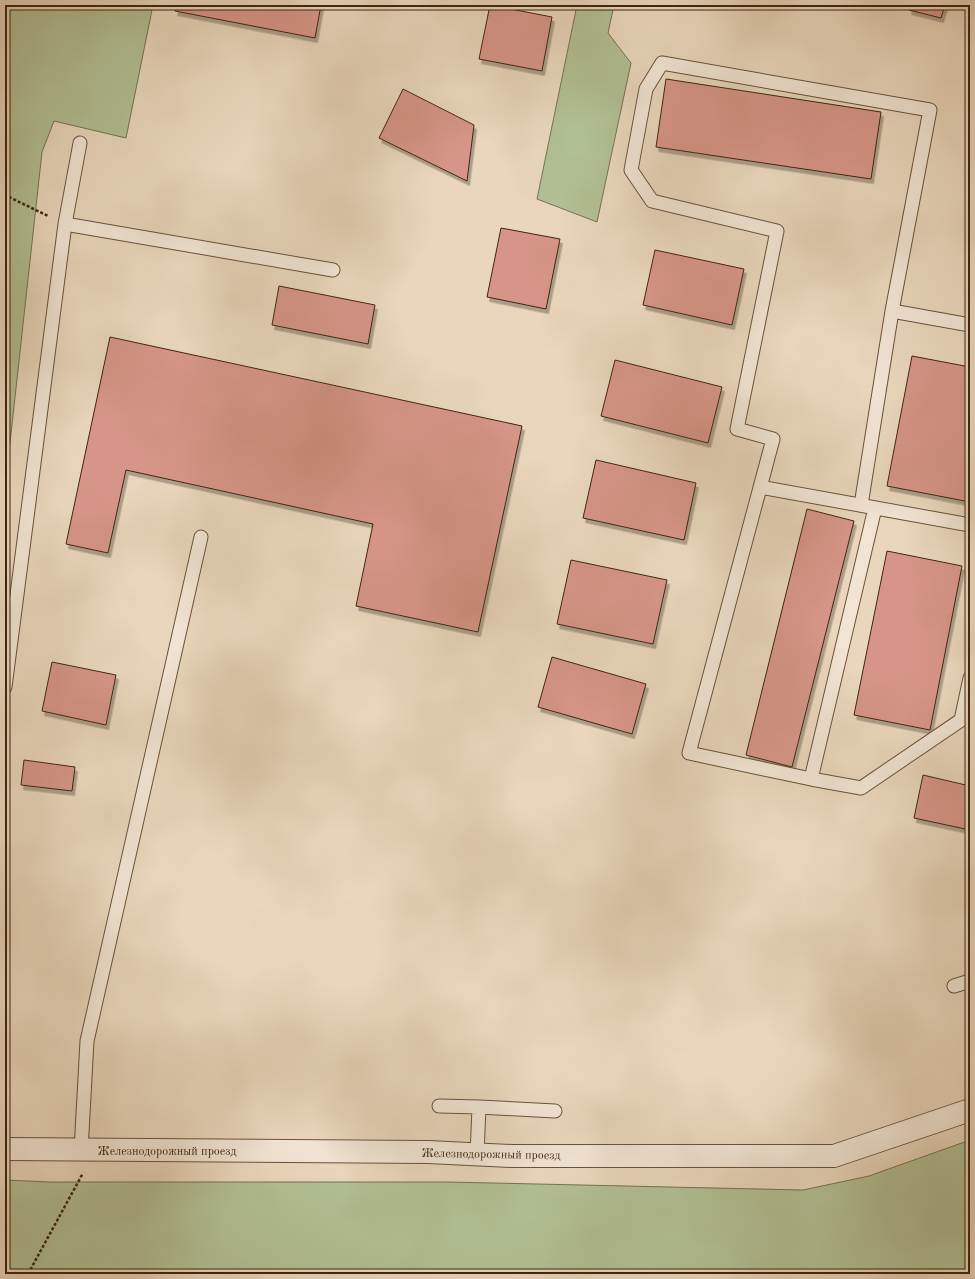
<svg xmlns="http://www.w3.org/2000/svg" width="975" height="1279" viewBox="0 0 975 1279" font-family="'Old Standard TT',serif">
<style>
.green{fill:#b1bf94;stroke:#787252}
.building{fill:#d69588;stroke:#3f2510;filter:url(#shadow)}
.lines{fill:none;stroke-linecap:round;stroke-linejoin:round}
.service-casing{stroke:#6a513b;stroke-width:15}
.minor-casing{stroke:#6a513b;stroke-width:24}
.path{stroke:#3f2510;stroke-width:2.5;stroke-dasharray:3 2;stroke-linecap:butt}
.service{stroke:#f1e4d3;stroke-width:13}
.minor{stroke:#f1e4d3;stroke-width:22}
.labels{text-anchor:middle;stroke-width:4;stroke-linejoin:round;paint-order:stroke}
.street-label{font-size:12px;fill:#3f2510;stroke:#f1e4d3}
</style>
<defs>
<filter id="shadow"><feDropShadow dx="2.5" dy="4.5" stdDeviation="0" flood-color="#0004"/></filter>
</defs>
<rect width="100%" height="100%" fill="#e9d6bc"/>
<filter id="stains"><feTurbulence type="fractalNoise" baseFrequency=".005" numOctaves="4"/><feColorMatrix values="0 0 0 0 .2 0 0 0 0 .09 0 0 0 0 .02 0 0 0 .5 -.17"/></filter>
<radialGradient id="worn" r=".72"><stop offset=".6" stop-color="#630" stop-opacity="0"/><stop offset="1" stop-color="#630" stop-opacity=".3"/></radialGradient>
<path class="green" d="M5 5H153L126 138 54 121 42 152 5 488Z
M577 5H614L608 33 631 63 597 222 537 199Z
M970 1140V1274H5V1180L50 1182H448L803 1190 869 1176Z"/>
<path class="building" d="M177 5H321L315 38 175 11Z
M490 5 552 17 542 71 479 59Z
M910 5H945L941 18 909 10Z
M666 79 881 112 871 179 656 147Z
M403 89 474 125 467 181 379 138Z
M501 228 560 239 546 309 487 297Z
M655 250 744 269 732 325 643 305Z
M279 286 375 305 368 344 272 325Z
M110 337 522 426 478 632 356 606 373 524 126 470 108 553 66 544Z
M912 356 970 367V502L887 486Z
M615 360 722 387 708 443 601 416Z
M596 460 696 483 684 540 583 518Z
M807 509 854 521 792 767 746 755Z
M887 551 962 566 930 730 854 715Z
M571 560 667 580 653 644 557 624Z
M552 657 646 684 632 734 538 707Z
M52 662 116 675 106 725 42 711Z
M24 760 75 767 72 791 21 785Z
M923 775 970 786V830L914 818Z"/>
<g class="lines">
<g class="service-casing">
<path id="service" d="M65 224 80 143
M892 311 970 325
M760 487 970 525
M861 505 892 311 930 110 662 63 646 89 631 170 652 201 777 231 737 429 773 439 689 753 811 779 861 788 961 720 970 678
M5 687 65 224 333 270
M811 779 875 508
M954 986 970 981
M439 1106 479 1107
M81 1151 87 1041 201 537
M477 1155 479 1107 555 1111"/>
</g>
<g class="minor-casing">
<path id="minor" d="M5 1149 428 1152 512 1156H834L970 1110"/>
</g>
<path class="path" d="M5 18 7 196 48 216
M28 1274 83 1173"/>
<use href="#service" class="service"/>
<use href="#minor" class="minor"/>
</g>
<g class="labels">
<g class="street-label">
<text x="167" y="1155">Железнодорожный проезд</text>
<text transform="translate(491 1154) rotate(1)" y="4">Железнодорожный проезд</text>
</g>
</g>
<rect width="975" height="1279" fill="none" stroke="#e9d6bc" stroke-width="20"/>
<rect x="6" y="6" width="963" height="1267" fill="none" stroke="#3f2510" stroke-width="2"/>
<rect x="10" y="10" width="955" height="1259" fill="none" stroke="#3f2510"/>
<rect width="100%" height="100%" filter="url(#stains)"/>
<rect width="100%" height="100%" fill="url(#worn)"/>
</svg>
